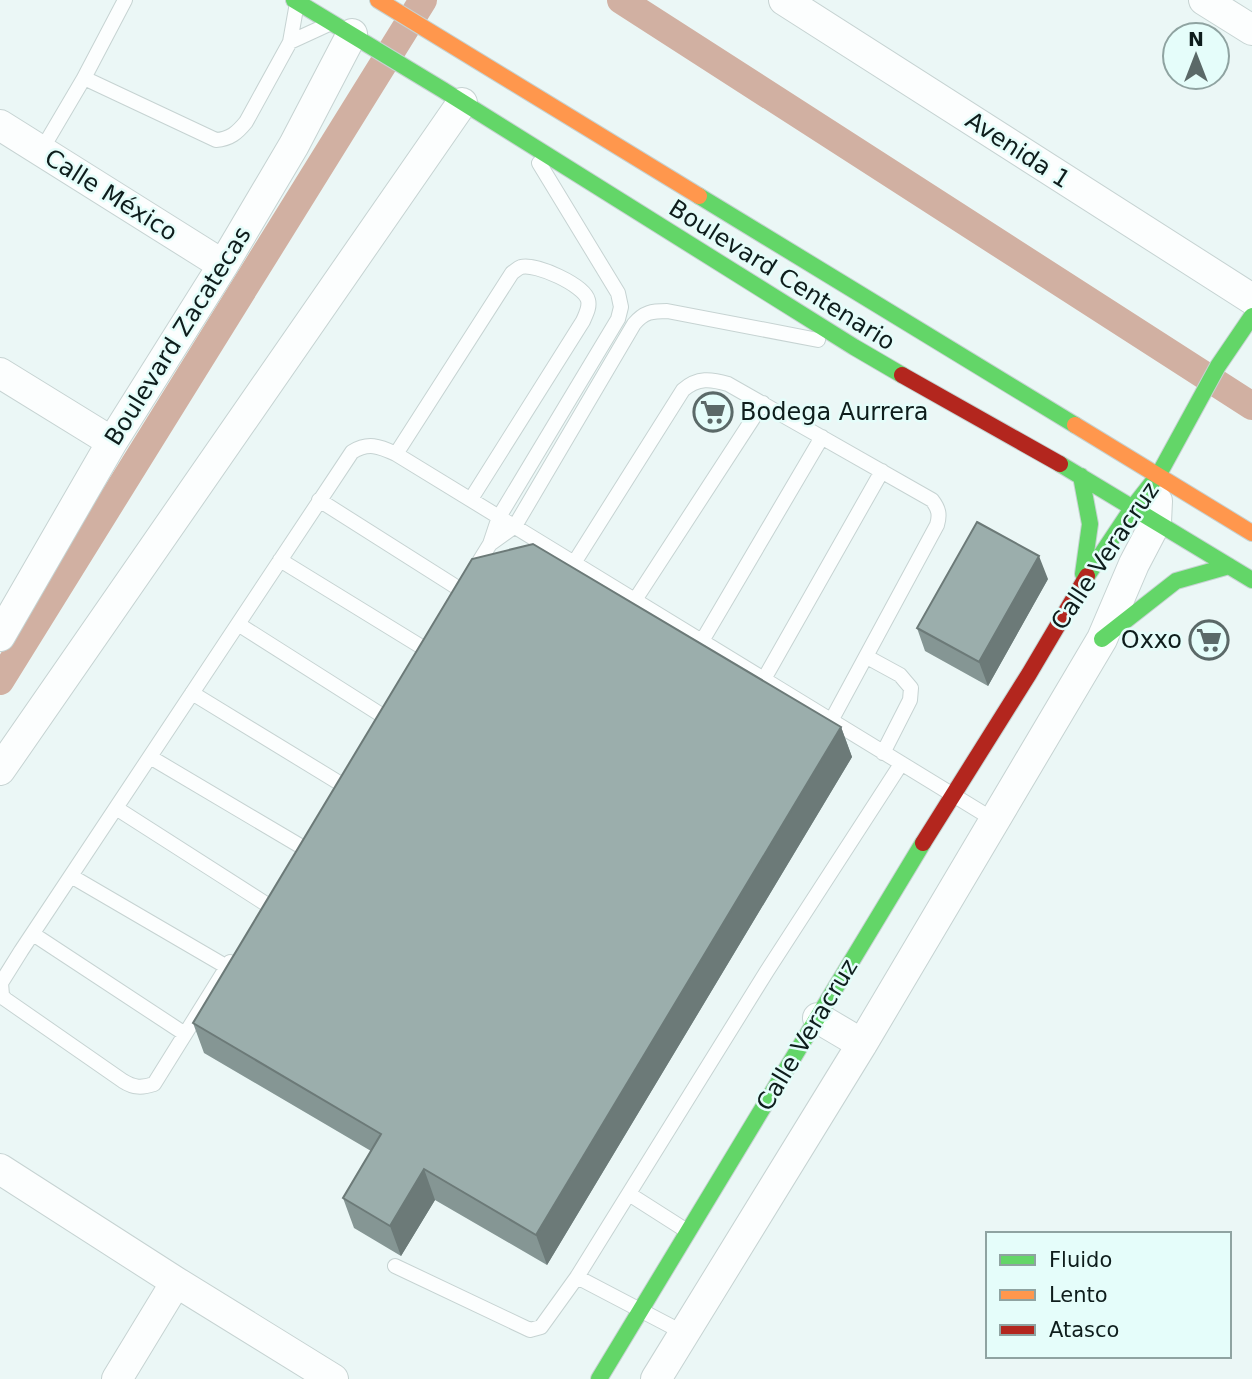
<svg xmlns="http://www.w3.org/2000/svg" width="1252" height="1379" viewBox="0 0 1252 1379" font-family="'DejaVu Sans',sans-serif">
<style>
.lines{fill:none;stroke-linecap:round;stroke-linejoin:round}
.canal{stroke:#d1b0a2;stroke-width:28}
.lane-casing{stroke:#c6d3d2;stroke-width:16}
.street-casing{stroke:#c6d3d2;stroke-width:32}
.fast-casing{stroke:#c6d3d2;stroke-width:18}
.slow-casing{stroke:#c6d3d2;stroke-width:18}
.jam-casing{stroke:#c6d3d2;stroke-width:18}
.lane{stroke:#fcfefe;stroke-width:14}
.street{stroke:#fcfefe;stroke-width:30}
.fast{stroke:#63d668;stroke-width:16}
.slow{stroke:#ff974d;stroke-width:16}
.jam{stroke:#b3261e;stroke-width:16}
.wall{fill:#859694}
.shaded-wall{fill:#6c7a78}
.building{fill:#9baeac;stroke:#6c7a78;stroke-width:2}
.labels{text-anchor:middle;stroke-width:5;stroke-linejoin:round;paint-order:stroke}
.street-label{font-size:24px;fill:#0e1d1c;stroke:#e5fdfa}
.poi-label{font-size:24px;fill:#0e1d1c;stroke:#e5fdfa;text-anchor:start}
</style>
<rect width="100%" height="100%" fill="#ebf7f6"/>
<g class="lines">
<path class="canal" d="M621 0 1252 406
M0 681 423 0"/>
<g class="lane-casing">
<path id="lane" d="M125 0 84 78 216 140C230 139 237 133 246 122L290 42 297 3
M290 42 327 25
M41 151 84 78
M396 454 512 273C515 271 518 268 521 267 536 263 584 285 588 300 590 307 586 314 583 321L471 499
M319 500 461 590
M490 544 515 526 634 324C644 312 652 311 667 311L818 340
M280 560 425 649
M574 563 683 390C698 377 711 379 728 384L932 500C939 509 940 515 937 525L831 721
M474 570 490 544 499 517 618 319 621 307 618 293 539 163
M635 600 763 403
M238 624 383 716
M702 641 822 437
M867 657 900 675 911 688 910 700 883 753
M764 679 882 471
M192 693 341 784
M150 757 302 847
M116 808 266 904
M71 876 227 967
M33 934 185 1034
M230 962 154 1084C142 1088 134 1088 123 1081L5 999 2 995 1 983 21 951 352 452C368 442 379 446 396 454L994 820
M629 1194 687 1231
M395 1266 530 1330 541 1327 577 1277 767 971 901 764
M577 1277 684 1333"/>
</g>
<g class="street-casing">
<path id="street" d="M784 0 1252 299
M1204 0 1252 30
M0 125 223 265
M0 373 112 442
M0 636 112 442 223 265 294 145 352 34
M0 770 462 103
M818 1018 862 1044
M0 1169 176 1282 333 1379
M117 1379 176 1282
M656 1379 862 1044 1102 639 1134 564 1156 522 1157 501"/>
</g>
<g class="fast-casing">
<path id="fast" d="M294 0 443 90 854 347 902 375
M699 196 1075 425
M1060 464 1252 580
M1081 476 1090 524 1083 574
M1087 576 1133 507 1159 474 1218 366 1252 316
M1102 639 1176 581 1229 566
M599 1379 923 843"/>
</g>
<g class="slow-casing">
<path id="slow" d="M378 0 699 196
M1075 425 1252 533"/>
</g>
<g class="jam-casing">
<path id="jam" d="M902 375 1060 464
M923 843 1029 674 1087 576"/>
</g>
<use href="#lane" class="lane"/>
<use href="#street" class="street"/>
<use href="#fast" class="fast"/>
<use href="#slow" class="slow"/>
<use href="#jam" class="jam"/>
</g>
<path class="wall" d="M1048 579 988 686 925 651 917 628Z
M841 727 852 757 547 1265 435 1200 401 1256 354 1228 343 1198 371 1151 204 1053 193 1023Z"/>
<path class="shaded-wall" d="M1039 556 1048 579 988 686 979 662Z
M841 727 852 757 547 1265 536 1235Z
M424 1169 435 1200 401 1256 390 1226Z"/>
<path class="building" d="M977 522 1039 556 979 662 917 628Z
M533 544 841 727 536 1235 424 1169 390 1226 343 1198 381 1134 193 1023 472 559Z"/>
<defs>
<g id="supermarket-ring" transform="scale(2.0125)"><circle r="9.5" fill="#e5fdfa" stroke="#5b6968" stroke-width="1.5"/><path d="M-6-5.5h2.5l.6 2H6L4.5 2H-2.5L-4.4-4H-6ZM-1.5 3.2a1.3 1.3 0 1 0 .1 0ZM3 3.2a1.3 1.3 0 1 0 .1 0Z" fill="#5b6968"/></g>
</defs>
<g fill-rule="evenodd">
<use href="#supermarket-ring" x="713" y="412"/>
<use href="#supermarket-ring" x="1209" y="640"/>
</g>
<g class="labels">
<g class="street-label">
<text transform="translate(1018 150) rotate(33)" y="8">Avenida 1</text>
<text transform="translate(111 195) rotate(32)" y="8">Calle México</text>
<text transform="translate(782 275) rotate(32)" y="8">Boulevard Centenario</text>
<text transform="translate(178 336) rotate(-58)" y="8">Boulevard Zacatecas</text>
<text transform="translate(1105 556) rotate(-56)" y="8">Calle Veracruz</text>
<text transform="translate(807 1035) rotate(-59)" y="8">Calle Veracruz</text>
</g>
<g class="poi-label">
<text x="740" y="420">Bodega Aurrera</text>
<text x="1182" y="648" text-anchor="end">Oxxo</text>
</g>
</g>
<rect x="986" y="1232" width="245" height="126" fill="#e5fdfa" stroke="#8fa3a1" stroke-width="2"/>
<rect x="1000" y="1255" width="35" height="10" fill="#63d668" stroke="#8fa3a1" stroke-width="2"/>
<text x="1049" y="1267" font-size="21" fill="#0e1d1c">Fluido</text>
<rect x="1000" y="1290" width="35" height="10" fill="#ff974d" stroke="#8fa3a1" stroke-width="2"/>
<text x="1049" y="1302" font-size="21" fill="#0e1d1c">Lento</text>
<rect x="1000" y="1325" width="35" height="10" fill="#b3261e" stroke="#8fa3a1" stroke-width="2"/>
<text x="1049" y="1337" font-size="21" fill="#0e1d1c">Atasco</text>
<g transform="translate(1196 56)"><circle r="33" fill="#e5fdfa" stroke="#8fa3a1" stroke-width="2"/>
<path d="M0-5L12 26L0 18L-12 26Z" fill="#5b6968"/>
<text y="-10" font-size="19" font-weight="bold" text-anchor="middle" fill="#0e1d1c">N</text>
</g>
</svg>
